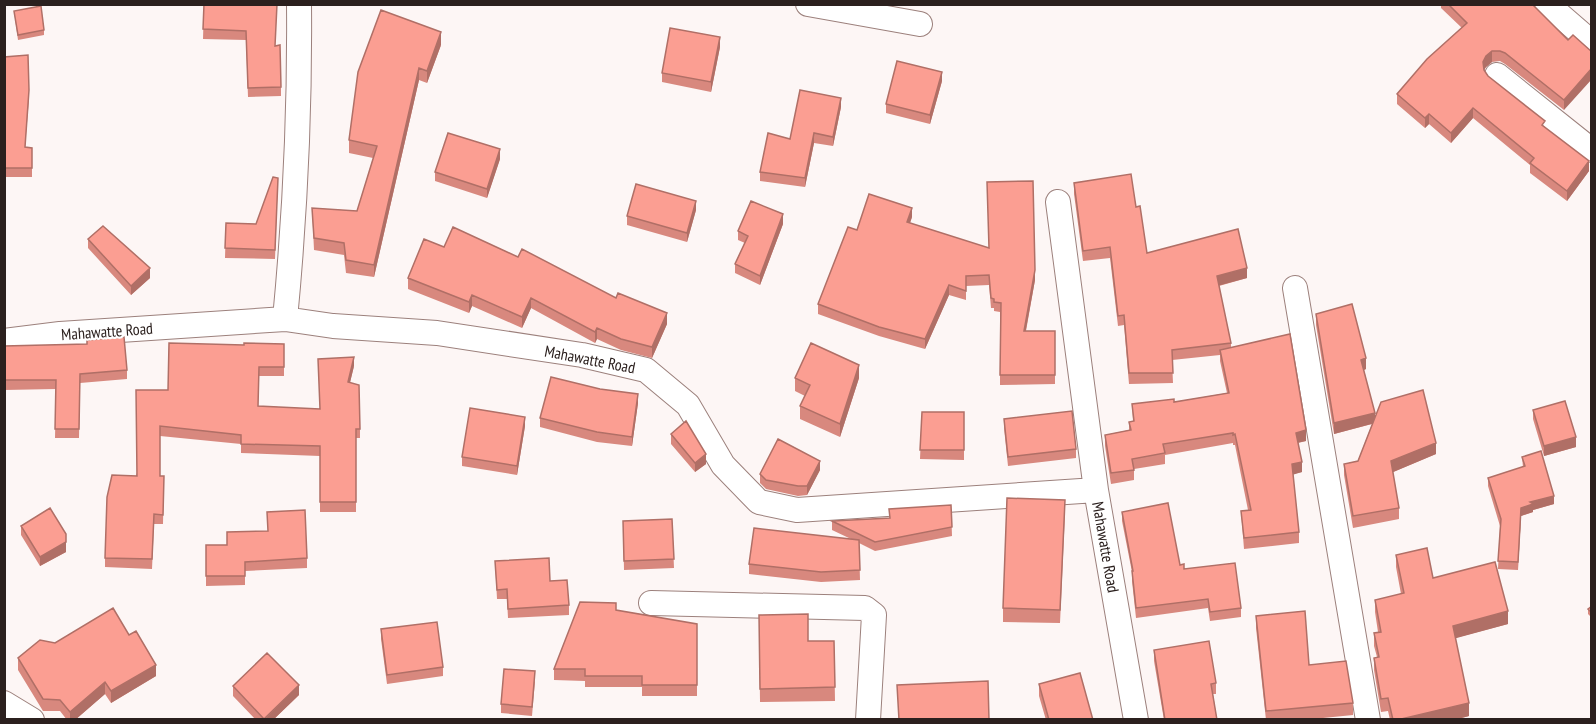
<svg xmlns="http://www.w3.org/2000/svg" width="1596" height="724" viewBox="0 0 1596 724" font-family="'PT Sans Narrow',sans-serif">
<style>
.lines{fill:none;stroke-linecap:round;stroke-linejoin:round}
.minor-casing{stroke:#9c807c;stroke-width:26}
.minor{stroke:#fff;stroke-width:24}
.wall{fill:#d8887e}
.shaded-wall{fill:#b06f66}
.building{fill:#fb9e92;stroke:#b06f66;stroke-width:1.5}
.labels{text-anchor:middle;stroke-width:4.5;stroke-linejoin:round;paint-order:stroke}
.street-label{font-size:16px;fill:#2b201e;stroke:#fff}
</style>
<rect width="100%" height="100%" fill="#fdf6f5"/>
<g class="lines">
<g class="minor-casing">
<path id="minor" d="M808 4 920 24
M1547 4 1592 43
M1497 75 1591 150H1592
M1058 202 1096 490
M1295 288 1368 720
M285 319C295 215 300 109 299 4
M4 341 60 334 285 319 333 326 437 333 582 355 646 370 688 405 723 465 759 502 797 510 1096 490 1136 720
M651 603 865 608 874 615 868 720
M4 703 32 720"/>
</g>
<use href="#minor" class="minor"/>
</g>
<path class="wall" d="M204 4 275 46 281 87V96L248 97 246 40 203 39Z
M1441 4H1532L1568 40 1564 110 1505 64 1500 61 1492 62 1486 67 1484 70 1488 76 1545 127 1589 171 1567 201 1530 173V165L1473 118 1451 143 1429 124 1425 128 1397 104V94L1462 28 1441 8Z
M14 11 44 30V35L18 40Z
M441 45 427 83 419 80 374 277 346 273 344 255 314 250 312 208 357 211 373 158 349 153V140Z
M720 47 711 92 662 82V73Z
M4 57 29 99 25 147 32 148V177H4Z
M942 81 930 124 886 113V104Z
M841 107 833 146 814 143 805 187 760 181V172L790 139Z
M500 159 487 198 435 181V172Z
M278 178 275 259 225 258 226 223 256 224Z
M1074 183 1136 207 1147 253 1247 278 1219 286 1231 343V347L1306 441 1298 443 1302 472 1293 474 1299 532V543L1244 549 1241 511 1248 510 1235 445H1233V443L1165 455V464L1134 469V480L1111 484 1105 446V435L1129 430V422L1133 421 1132 404 1174 402 1227 393 1220 361V355L1172 360 1173 383 1129 384 1124 325 1118 326 1110 258 1083 261 1074 194Z
M696 210 687 242 627 225V216Z
M912 217 910 223 1035 280 1026 331H1055V384L1000 385V312L994 311V308H991L989 285 966 286V300L949 295 925 349 879 336 818 314V304L857 230Z
M783 224 760 285 735 273V264L745 243 738 240V231Z
M88 239 150 278 131 295 88 248Z
M444 247 667 324 652 358 621 350 597 339 595 343 531 308 522 328 472 306 469 313 408 289V278Z
M1316 314 1366 369 1364 370 1375 415 1436 454 1393 472 1399 508V519L1353 528 1344 475V464L1358 461 1372 424 1334 434 1316 325Z
M284 344V376H259L258 406 319 409 354 366 350 382 360 429V438H356V512H320V456L241 453V444L160 436V476H164L163 524H154L152 569 105 567V558L168 390 244 345Z
M4 346 127 370V379L80 383 79 438H55L56 389 4 390Z
M795 378H859L840 437 800 419V406L805 396 795 391Z
M638 403 632 446 597 442 540 427V418Z
M1533 410 1576 447 1544 456 1533 419Z
M922 412H964V460L920 459Z
M1004 419 1076 449V458L1008 466 1004 428Z
M525 426 517 475 462 466V457Z
M671 434 706 464 695 472 671 444Z
M1522 457 1554 504 1533 510V512L1521 516 1518 570 1498 569 1500 526 1488 486V478L1523 467Z
M820 470 807 495 798 496 766 489 760 483V474Z
M951 505 952 536 875 551 859 543 860 580 821 582 749 574V564L851 539 832 530V521L889 518Z
M1122 512 1184 569 1241 608V617L1210 621 1208 608 1136 618 1132 581V572L1122 521Z
M1065 513 1060 623 1003 622V608Z
M672 519 674 568 624 570 623 521Z
M21 526 66 552 40 566 21 535Z
M206 545H227L307 558V568L245 571V585L206 586Z
M1396 555 1508 624 1455 638 1469 716 1454 720H1390L1388 711 1381 712 1374 670V658L1377 657 1374 646V633L1378 632 1375 612V600L1401 594 1396 567Z
M495 561 550 581 569 605V615L508 618 507 599H497Z
M1592 606V618L1588 614V609Z
M616 610 697 624V696H642V687H585V681L554 680V669Z
M759 615 808 641H834L835 701 760 702Z
M1256 616 1353 703V715L1303 720H1266L1256 628Z
M381 629 443 667V676L387 684 381 639Z
M129 635 156 676 111 703 105 694 75 720H67L60 711H43L18 670V658L55 643Z
M1154 650 1216 683V694H1213L1217 720H1164L1154 661Z
M535 681 532 716 501 713V704Z
M1039 684 1093 720H1046L1039 696Z
M233 686 299 695 273 720H256L233 696Z"/>
<path class="shaded-wall" d="M441 32V45L427 83V71Z
M720 37V47L711 92V82Z
M1492 51V62L1486 67 1483 72V62L1486 56Z
M419 68V80L374 277V265Z
M1592 68V79L1564 110V100Z
M942 72V81L930 124V115Z
M841 98V107L833 146V137Z
M1473 108V118L1451 143V133Z
M1429 114V124L1425 128V118Z
M814 133V143L805 187V178Z
M500 149V159L487 198V189Z
M1589 161V171L1567 201V191Z
M696 201V210L687 242V233Z
M912 208V217L907 231V222Z
M783 214V224L760 285V276Z
M150 268V278L131 295V286Z
M1247 268V278L1217 286V276Z
M1035 270V280L1024 340V331Z
M949 285V295L925 349V339Z
M472 295V306L469 313V302Z
M531 298V308L522 328V317Z
M667 313V324L652 358V347Z
M597 328V339L595 343V332Z
M354 357V366L348 391V382Z
M1366 358V369L1361 371V360Z
M859 365V378L840 437V424Z
M638 394V403L632 446V437Z
M1375 413V423L1334 434V423Z
M525 417V426L517 475V466Z
M1306 430V441L1296 443V433Z
M1576 437V447L1544 456V446Z
M1436 443V454L1391 473V461Z
M706 454V464L695 472V463Z
M820 461V470L807 495V486Z
M1302 462V472L1292 475V464Z
M1554 496V504L1533 510V512L1521 516 1518 570 1521 508 1530 502Z
M66 542V552L40 566V557Z
M1508 611V624L1453 639V626Z
M156 665V676L111 703V691Z
M105 682V694L75 720H70V712Z
M299 685V695L273 720H264Z
M1469 703V716L1454 720H1397Z"/>
<path class="building" d="M204 4H277L275 46 280 45 281 87 248 88 246 31 203 29Z
M1448 4H1532L1568 40 1573 35 1592 52V68L1564 100 1505 53 1500 51H1492L1486 56 1483 62 1484 70 1488 76 1545 121 1542 125 1589 161 1567 191 1530 163 1534 158 1473 108 1451 133 1429 114 1425 118 1397 94 1427 59 1467 23Z
M41 6 44 30 18 35 14 11Z
M381 10 441 32 427 71 419 68 374 265 346 260 344 243 314 238 312 208 357 211 377 146 349 140 358 72Z
M670 28 720 37 711 82 662 73Z
M28 55 29 90 25 147 32 148V168H4V57Z
M897 61 942 72 930 115 886 104Z
M800 90 841 98 833 137 814 133 805 178 760 172 768 133 790 139Z
M448 133 500 149 487 189 435 172Z
M1131 174 1136 207 1140 206 1147 253 1238 229 1247 268 1217 276 1231 343 1172 350 1173 373H1129L1124 315 1118 316 1110 247 1083 251 1074 183Z
M273 177 278 178 275 250 225 248 226 223 256 224Z
M1033 181 1035 270 1024 331H1055V375H1000L1001 303 994 302V299L991 298 989 275 966 276V291L949 285 925 339 879 327 818 304 848 227 857 230 869 194 912 208 907 222 989 248 987 182Z
M636 184 696 201 687 233 627 216Z
M751 201 783 214 760 276 735 264 748 236 738 231Z
M103 226 150 268 131 286 88 239Z
M453 227 518 257 522 249 616 298 618 293 667 313 652 347 621 339 597 328 595 332 531 298 522 317 472 295 469 302 408 278 424 239 444 247Z
M1352 304 1366 358 1361 360 1375 413 1334 423 1316 314Z
M1290 334 1306 430 1296 433 1302 462 1292 464 1299 532 1244 538 1241 511 1251 510 1235 434 1233 435V433L1163 444 1165 453 1132 459 1134 470 1111 473 1105 435 1131 430 1129 422 1134 421 1132 404 1174 399V402L1229 393 1220 350Z
M124 337 127 370 80 374 79 429H55L56 380H4V346L87 344V340Z
M169 343 244 345V343L284 344V367H259L258 406 320 409 318 359 354 357 348 382 359 385 360 429H356V502H320V446L241 444V435L160 426V476H164L163 515 154 514 152 559 105 558 107 497 112 475 137 476 136 390H168Z
M811 343 859 365 840 424 800 406 810 385 795 378Z
M551 377 600 389 638 394 632 437 597 432 540 418Z
M1423 390 1436 443 1391 461 1399 508 1353 516 1344 464 1358 461 1381 402Z
M1565 401 1576 437 1544 446 1533 410Z
M470 408 525 417 517 466 462 457Z
M1072 411 1076 449 1008 457 1004 419Z
M922 412H964V450H920Z
M686 421 706 454 695 463 671 434Z
M778 439 820 461 807 486H798L766 480 760 474Z
M1541 451 1554 496 1530 502 1533 504 1521 508 1518 562 1498 561 1501 519 1488 478 1525 466 1522 457Z
M1007 498 1065 500 1060 610 1003 608Z
M1168 503 1180 565 1184 564V569L1235 563 1241 608 1210 612 1208 599 1136 608 1132 571H1133L1122 512Z
M951 505 952 527 875 542 832 521 890 518 889 509Z
M50 508 66 534V542L40 557 21 526Z
M305 510 307 558 245 562V576H206V545H227V532L268 531 267 512Z
M672 519 674 559 624 561 623 521Z
M754 528 859 540 860 570 821 572 749 564Z
M1427 548 1433 578 1495 562 1508 611 1453 626 1469 703 1397 720H1393L1388 698 1381 699 1374 658 1379 657 1374 633 1381 632 1375 600 1404 593 1396 555Z
M549 558 550 581 567 580 569 605 508 609 507 589 497 590 495 561Z
M580 602 616 603V610L697 624V685H642V676H585V669H554Z
M1592 606V613L1588 609Z
M113 608 129 635 136 631 156 665 111 691 105 682 70 712 60 700 43 699 18 658 40 640 55 643Z
M1305 611 1309 665 1346 661 1353 703 1266 711 1256 616Z
M808 614V641H834L835 687 760 689 759 615Z
M437 622 443 667 387 675 381 629Z
M1209 641 1216 683 1211 684 1217 720H1165L1154 650Z
M267 653 299 685 264 719 233 686Z
M504 669 535 671 532 707 501 704Z
M1080 673 1093 720H1049L1039 684Z
M988 681 989 720H899L897 685Z"/>
<g class="labels">
<g class="street-label">
<text transform="translate(107 331) rotate(-4)" y="6">Mahawatte Road</text>
<text transform="translate(590 359) rotate(11)" y="6">Mahawatte Road</text>
<text transform="translate(1106 547) rotate(80)" y="6">Mahawatte Road</text>
</g>
</g>
<rect width="1596" height="724" fill="none" stroke="#2b201e" stroke-width="12"/>
</svg>
